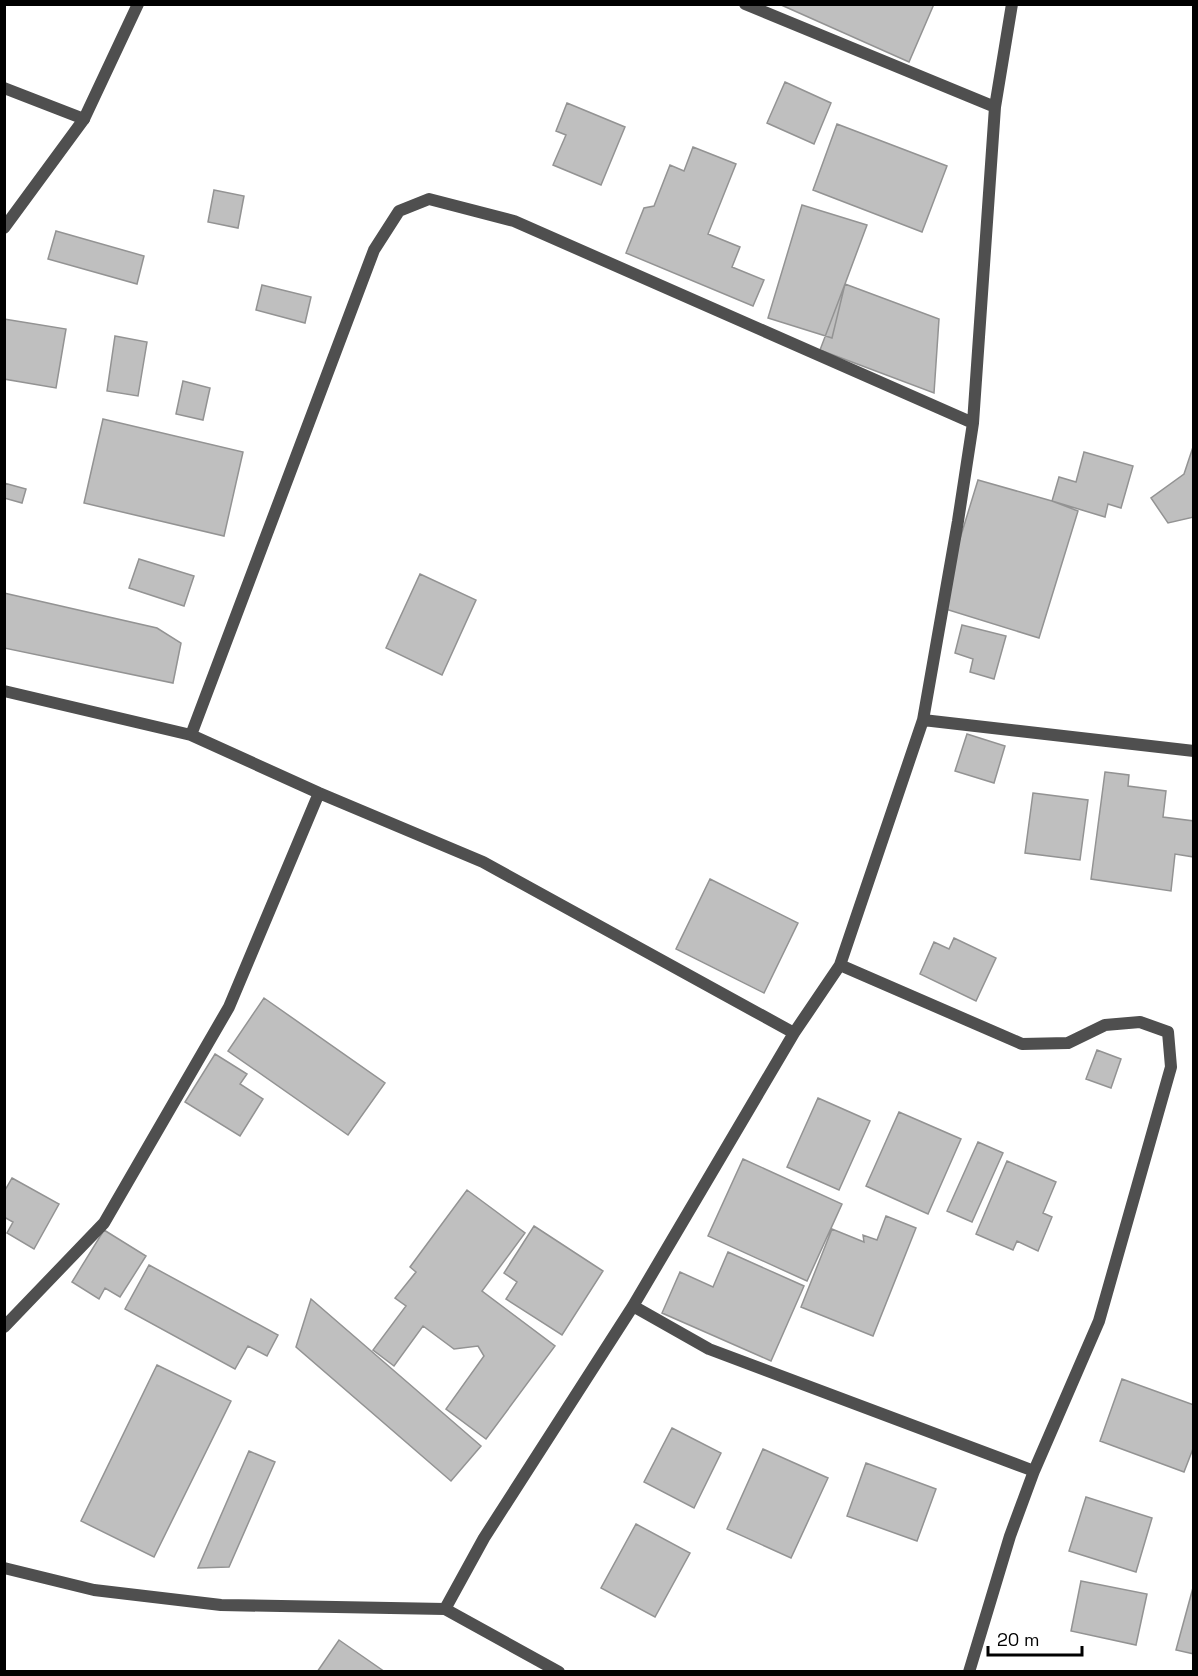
<svg xmlns="http://www.w3.org/2000/svg" width="1198" height="1676" viewBox="0 0 1198 1676" font-family="'Space Grotesk',sans-serif">
<style>
.building{fill:#bfbfbf;stroke:#939393;stroke-width:1.5}
.lines{fill:none;stroke-linecap:round;stroke-linejoin:round}
.minor{stroke:#4f4f4f;stroke-width:12}
.tertiary{stroke:#4f4f4f;stroke-width:12}
</style>
<rect width="100%" height="100%" fill="#fff"/>
<path class="building" d="M779 4H934L909 62Z
M785 82 831 103 814 144 767 123Z
M567 103 625 127 601 185 553 165 566 135 556 131Z
M837 124 947 166 922 232 813 190Z
M693 147 736 164 708 234 740 247 732 267 764 280 753 306 626 253 644 208 654 206 670 165 684 171Z
M214 190 244 196 238 228 208 222Z
M802 205 867 225 845 284 832 338 768 318Z
M56 231 144 256 137 284 48 259Z
M845 284 939 319 934 393 820 350Z
M262 285 311 297 305 323 256 310Z
M4 319 66 329 56 388 4 379Z
M115 336 147 342 138 396 107 391Z
M183 381 210 388 203 420 176 414Z
M103 419 243 452 224 536 84 503Z
M1194 444V517L1168 523 1151 498 1184 474Z
M1084 452 1133 466 1121 508 1108 504 1105 517 1052 501 1059 477 1076 482Z
M978 480 1052 501 1078 511 1039 638 939 607Z
M4 483 26 489 22 503 4 498Z
M139 559 194 576 184 606 129 588Z
M420 574 476 600 442 675 386 648Z
M4 593 157 628 181 643 173 683 4 648Z
M962 625 1006 636 994 679 970 672 973 659 955 653Z
M967 734 1005 746 994 783 955 771Z
M1105 772 1129 775 1128 786 1166 791 1163 817 1194 821V857L1175 854 1171 891 1091 879Z
M1033 793 1088 800 1080 860 1025 853Z
M710 879 798 923 764 993 676 949Z
M954 938 996 958 976 1001 920 974 934 942 949 949Z
M264 998 385 1083 348 1135 228 1051Z
M1097 1050 1121 1059 1111 1088 1086 1079Z
M215 1054 247 1074 240 1084 263 1099 240 1136 185 1102Z
M818 1098 870 1121 839 1190 787 1167Z
M899 1112 961 1139 928 1214 866 1186Z
M978 1142 1003 1153 972 1222 947 1211Z
M743 1159 842 1204 807 1281 708 1236Z
M1007 1161 1056 1182 1043 1213 1052 1217 1038 1251 1017 1241 1013 1250 976 1234Z
M12 1178 59 1204 34 1249 7 1233 13 1222 4 1217V1192Z
M467 1190 525 1233 482 1291 555 1346 486 1439 446 1409 484 1356 478 1346 454 1349 423 1326 394 1366 373 1350 406 1306 395 1298 416 1272 410 1267Z
M886 1216 916 1228 873 1336 801 1307 832 1229 864 1242 863 1235 877 1240Z
M534 1226 603 1271 562 1335 506 1299 517 1282 504 1273Z
M104 1230 146 1256 120 1297 105 1288 99 1299 72 1282Z
M728 1252 804 1286 771 1361 662 1313 680 1272 713 1287Z
M149 1265 278 1335 267 1356 248 1346 235 1369 125 1309Z
M311 1299 481 1446 451 1481 296 1347Z
M157 1365 231 1401 154 1557 81 1521Z
M1122 1379 1194 1405V1446L1184 1472 1100 1441Z
M672 1428 721 1453 694 1508 644 1482Z
M763 1449 828 1478 791 1558 727 1529Z
M249 1451 275 1462 229 1567 198 1568Z
M866 1463 936 1489 917 1541 847 1516Z
M1086 1497 1152 1518 1136 1572 1069 1551Z
M636 1524 690 1553 655 1617 601 1588Z
M1081 1581 1147 1594 1136 1645 1071 1631Z
M1194 1584V1654L1176 1650Z
M339 1640 385 1672H317Z"/>
<g class="lines">
<path class="minor" d="M745 4 995 107
M4 88 84 119
M4 691 191 735 319 793 483 862 794 1033
M923 720 1194 751
M191 735 374 250 399 211 429 199 514 221 973 423
M840 965 1022 1044 1068 1043 1105 1025 1140 1022 1168 1032 1171 1067 1099 1321 1034 1471 1010 1536 969 1672
M633 1306 709 1349 1034 1471
M4 1327 104 1223 229 1007 319 793
M4 1568 94 1590 221 1605 445 1609 559 1672
M445 1609 484 1538 633 1306 794 1033 840 965 923 720 958 521 973 423 995 107 1012 4"/>
<path class="tertiary" d="M4 228 84 119 138 4"/>
</g>
<rect width="1198" height="1676" fill="none" stroke="#000000" stroke-width="12"/>
<path d="M988 1646v9h94v-9" fill="none" stroke="#000000" stroke-width="3"/>
<text x="997" y="1646" font-size="18" fill="#000000" stroke="#ffffff" stroke-width="4.5" paint-order="stroke">20 m</text>
</svg>
